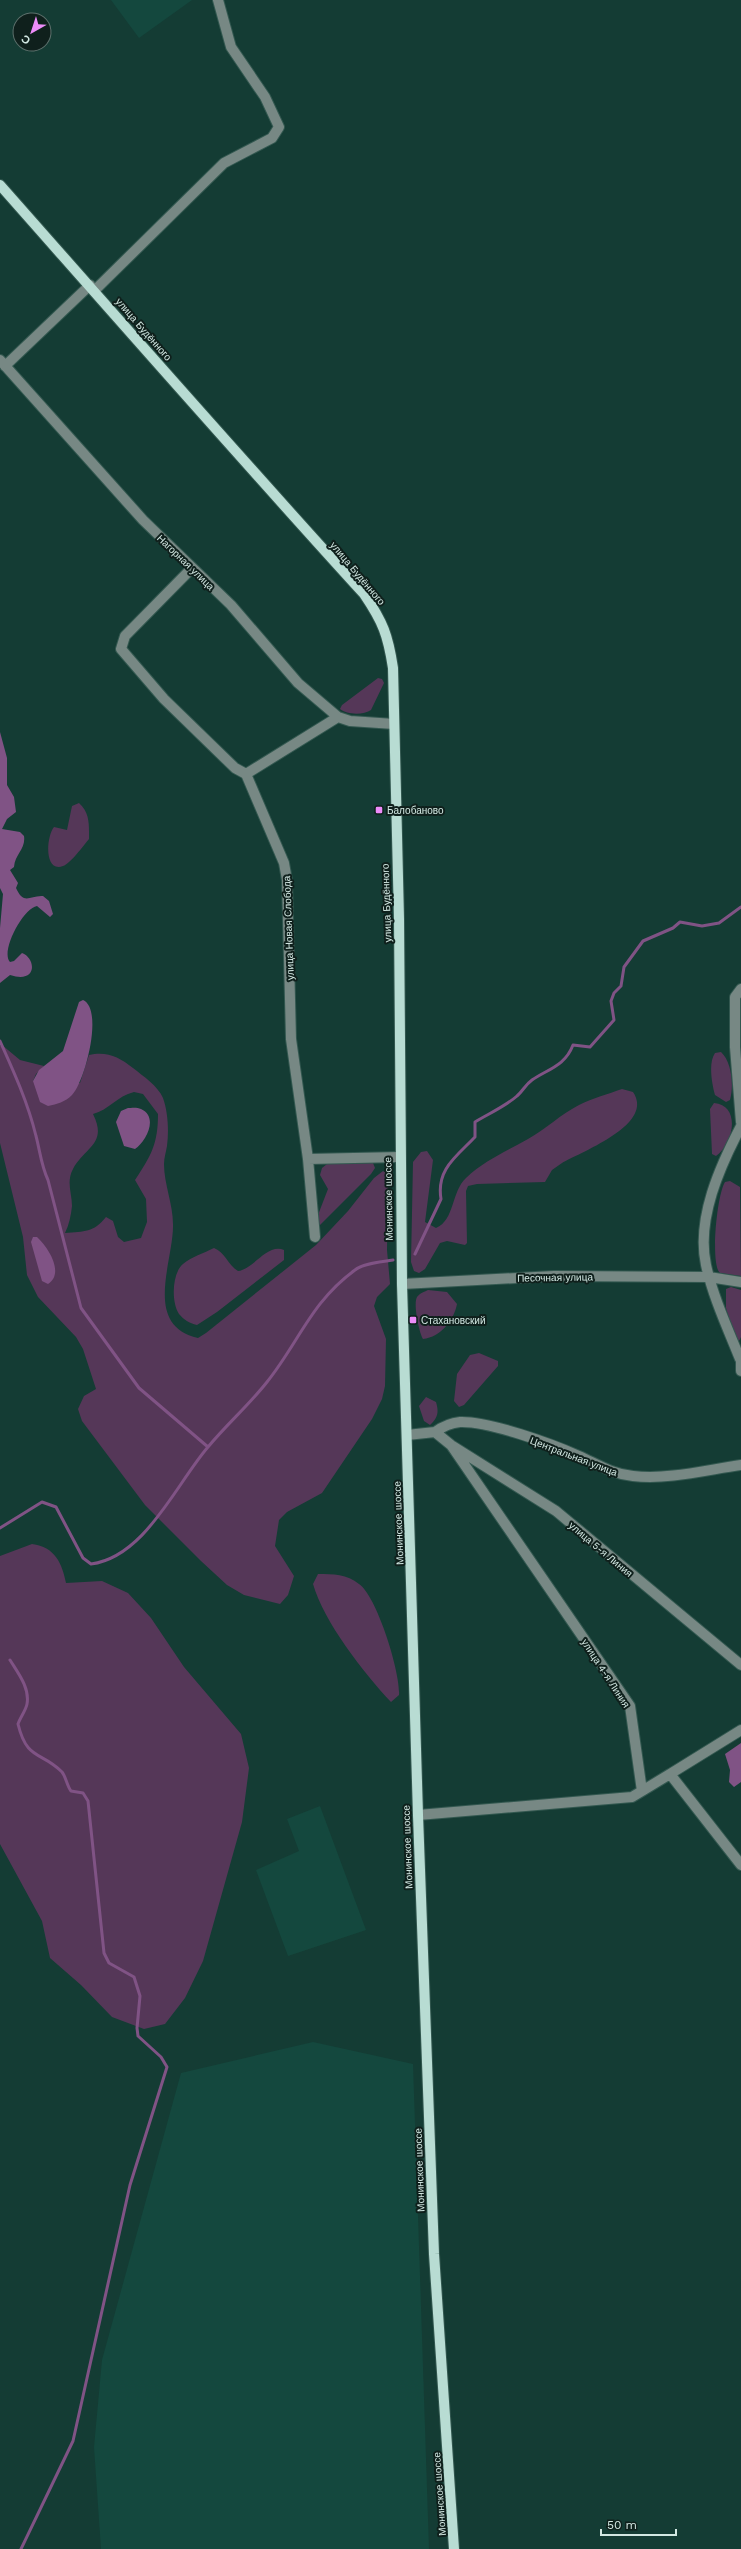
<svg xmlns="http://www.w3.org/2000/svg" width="741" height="2549" viewBox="0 0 741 2549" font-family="'Work Sans',sans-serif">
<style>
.built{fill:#14483e}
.green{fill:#553758;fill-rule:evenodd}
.water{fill:#805385}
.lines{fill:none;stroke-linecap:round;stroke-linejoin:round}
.stream{stroke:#805385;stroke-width:3}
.minor-casing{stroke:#335850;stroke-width:12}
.major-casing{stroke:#335850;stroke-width:12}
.minor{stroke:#778884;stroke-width:10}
.major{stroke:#b8dcd3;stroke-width:10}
.poi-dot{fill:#ed8cf9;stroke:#0f201c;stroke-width:1.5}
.labels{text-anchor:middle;stroke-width:4;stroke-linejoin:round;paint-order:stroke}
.street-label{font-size:10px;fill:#d3e8e3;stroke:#0f201c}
.poi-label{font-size:10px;fill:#d3e8e3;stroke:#0f201c;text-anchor:start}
</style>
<rect width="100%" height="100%" fill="#143c34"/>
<path class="built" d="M111 0H192L139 38Z
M320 1806 366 1930 288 1956 256 1870 299 1851 287 1819Z
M313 2042 413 2064 429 2549H101L94 2447 102 2360 181 2073Z"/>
<path class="green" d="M378 678 382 679 384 683 371 710C364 715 347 715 340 709L342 705Z
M79 803C90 813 89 824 89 839 84 845 70 864 63 866 44 873 46 837 54 827L67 830 72 806Z
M2 1045 20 1060 44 1066 36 1074 33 1081 80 1083 89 1055C107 1051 119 1057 133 1068 143 1076 158 1086 163 1098 168 1112 169 1131 167 1146 166 1152 164 1158 164 1164 164 1184 173 1204 173 1224 174 1261 142 1325 198 1338L206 1333 316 1245 348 1211 374 1178 383 1171 388 1174 387 1250 390 1284 377 1297 374 1306 386 1339 385 1386 382 1399 372 1419 322 1493 287 1512 279 1520 275 1546 294 1576 288 1595 280 1604 244 1595 227 1585 201 1561 145 1505 82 1421 78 1409 84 1396 96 1389 83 1349 76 1337 38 1297 27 1275 23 1237 0 1143V1046ZM134 1092 143 1094 158 1114C158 1144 151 1156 135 1180L146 1199 147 1222 141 1238 124 1242 118 1237 113 1221 106 1217C93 1233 85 1231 65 1233 69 1225 71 1215 72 1206 72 1193 66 1182 73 1169 85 1147 108 1144 93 1114 109 1110 117 1096 134 1092Z
M721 1052C732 1062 734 1086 730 1100L726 1102 715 1095C712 1084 708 1063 715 1053Z
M622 1089 633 1092C655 1124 583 1151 562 1163L552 1170 545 1182 477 1184 468 1186 466 1191 467 1243 465 1245 447 1241 440 1243 425 1269 419 1273 414 1271 411 1262 413 1162 421 1152 427 1151 433 1160 425 1222 436 1228C455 1220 451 1192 466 1178 485 1160 507 1151 528 1139 546 1129 561 1114 579 1105 593 1098 608 1094 622 1089Z
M714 1103C741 1105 734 1144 716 1156L712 1154 710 1109Z
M373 1163 375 1168 371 1174 319 1226 316 1220 328 1189 320 1175 322 1168 327 1164Z
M730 1181 740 1187 741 1276 720 1273C710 1264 717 1194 725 1182Z
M214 1248C225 1252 228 1265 238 1271 254 1269 267 1243 284 1250V1260L217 1312 197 1325C189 1323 184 1320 179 1314 171 1302 172 1273 183 1264 191 1257 204 1253 214 1248Z
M731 1287 741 1290V1337L737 1345 726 1308V1289Z
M428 1290 447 1292 457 1304C454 1320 441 1337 423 1339 419 1332 413 1304 417 1297 420 1293 424 1292 428 1290Z
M479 1353 498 1361V1366L464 1405 459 1407 454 1401 457 1374 470 1355Z
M426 1397 436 1402C439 1412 438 1418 430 1425L424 1421 419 1406Z
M32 1544C55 1547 62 1563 66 1583L102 1581 128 1593 151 1618 184 1667 241 1734 249 1768 242 1822 203 1961 185 1998 165 2024 144 2029 112 2017 81 1985 50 1958 42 1921 0 1844V1556Z
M318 1574C333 1574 347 1574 359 1584 377 1596 401 1674 399 1695L391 1702C363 1672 324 1622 313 1584Z"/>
<path class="water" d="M0 732 7 758V785L14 797 16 812 7 819 2 829 20 832 24 836C26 849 15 854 14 867L10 870 18 883 16 888C24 906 30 895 43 896L49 901 53 914 50 917 37 906C23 908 0 952 10 962L14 961 22 953C36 958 38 984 10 975L0 983V928L3 894 0 888Z
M83 1000C104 1009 85 1082 72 1095 65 1102 57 1104 48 1106L40 1102 33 1081 39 1070 63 1051 79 1002Z
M128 1108C131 1108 137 1107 141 1109 159 1117 146 1142 135 1149L124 1146 116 1122 121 1111Z
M33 1237H37C48 1247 65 1273 48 1284L42 1281 31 1242Z
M741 1743V1782L734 1787 729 1782 730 1770 725 1754Z"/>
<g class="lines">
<path class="stream" d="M0 1041C14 1072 28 1103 36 1136 40 1151 41 1165 48 1180L81 1308 139 1388 208 1447
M415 1254 441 1199C436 1169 457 1156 475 1137V1122C488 1114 506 1106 517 1096 523 1091 525 1085 532 1080 548 1069 565 1066 573 1045L590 1047 614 1020 611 1001 614 993 621 986 624 967 643 941 673 928 680 922 702 926 719 923 741 907
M0 1528 42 1502 56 1507 83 1558 91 1564C145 1557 176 1484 208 1447 227 1424 249 1405 267 1382 299 1342 311 1302 355 1270 363 1263 382 1262 393 1260
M10 1660C18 1673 30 1688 27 1704 26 1710 20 1718 18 1724 27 1761 41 1751 62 1772 66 1777 67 1786 71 1791L83 1793 88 1801 104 1953 109 1963 134 1977 140 1996 137 2028 138 2036 161 2057 167 2067 130 2185 73 2441 21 2549"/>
<g class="minor-casing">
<path id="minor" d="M95 290 224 163 272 138 279 127 265 97 231 47 218 0
M0 360 143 520 231 605 298 683 338 717 350 721 394 724
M5 366 90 285
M192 568 125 636 121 649 164 699 235 768 246 774 284 863 287 880 291 1039 308 1159 315 1237
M246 774 338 717
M741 989 735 997V1047L741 1122
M308 1159 400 1157
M402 1284 554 1276 709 1277 741 1282
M741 1354V1371
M740 1359C728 1329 713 1297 706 1265 696 1219 720 1166 741 1126
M435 1432C442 1427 450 1423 460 1422 489 1421 552 1444 579 1456 597 1464 612 1474 633 1476 668 1480 706 1470 741 1465
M407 1435 435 1432 451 1445 556 1511 741 1665
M451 1445 630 1706 642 1791 670 1774 741 1865
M670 1774 741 1730
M418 1815 632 1797 642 1791"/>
</g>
<g class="major-casing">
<path id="major" d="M0 185C121 322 241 459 364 594 383 622 388 635 393 668L399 919 402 1284 418 1815 434 2254 454 2549"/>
</g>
<use href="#minor" class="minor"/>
<use href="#major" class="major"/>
</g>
<g class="poi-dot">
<rect x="375" y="806" width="8" height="8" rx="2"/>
<rect x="409" y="1316" width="8" height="8" rx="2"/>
</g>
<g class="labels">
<g class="street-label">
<text transform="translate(144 329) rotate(49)" y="4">улица Будённого</text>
<text transform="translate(186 562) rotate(44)" y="4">Нагорная улица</text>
<text transform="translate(358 573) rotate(50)" y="4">улица Будённого</text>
<text transform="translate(386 903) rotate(-92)" y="4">улица Будённого</text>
<text transform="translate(288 928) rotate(-92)" y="4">улица Новая Слобода</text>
<text transform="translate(388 1199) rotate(-91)" y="4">Монинское шоссе</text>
<text transform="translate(555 1277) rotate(-1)" y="4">Песочная улица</text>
<text transform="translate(574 1456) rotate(21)" y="4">Центральная улица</text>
<text transform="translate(398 1523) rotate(-92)" y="4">Монинское шоссе</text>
<text transform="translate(601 1549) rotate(40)" y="4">улица 5-я Линия</text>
<text transform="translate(606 1673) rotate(57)" y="4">улица 4-я Линия</text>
<text transform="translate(407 1847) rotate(-92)" y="4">Монинское шоссе</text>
<text transform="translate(419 2170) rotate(-92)" y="4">Монинское шоссе</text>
<text transform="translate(439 2494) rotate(-94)" y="4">Монинское шоссе</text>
</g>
<g class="poi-label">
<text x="387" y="814">Балобаново</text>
<text x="421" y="1324">Стахановский</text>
</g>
</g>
<g transform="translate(32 32) rotate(219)"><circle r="19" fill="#0f201c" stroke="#5d706c"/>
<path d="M0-3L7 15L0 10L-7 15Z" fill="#ed8cf9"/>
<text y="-6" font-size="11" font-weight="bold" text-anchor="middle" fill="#d3e8e3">С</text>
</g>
<path d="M601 2529v6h75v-6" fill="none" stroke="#d3e8e3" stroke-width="2"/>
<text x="607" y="2529" font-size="12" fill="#d3e8e3" stroke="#0f201c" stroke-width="3" paint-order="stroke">50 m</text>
</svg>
